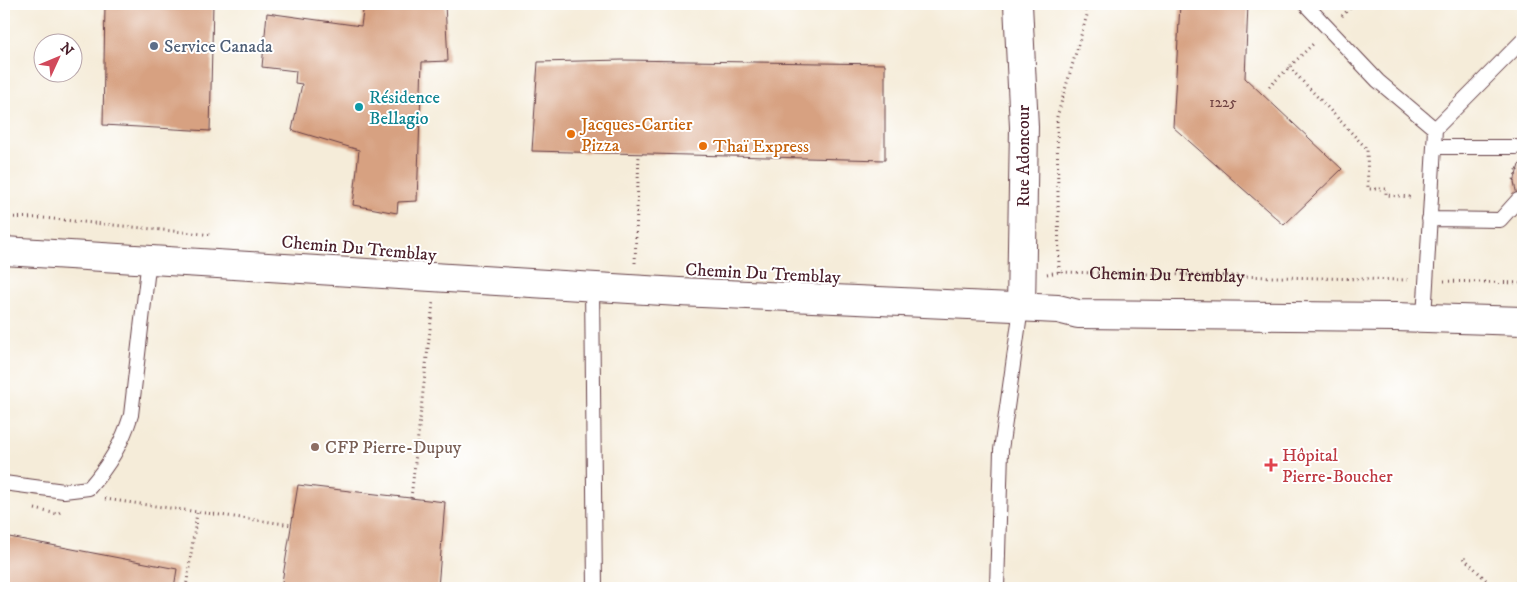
<svg xmlns="http://www.w3.org/2000/svg" width="1527" height="592" viewBox="0 0 1527 592" font-family="'IM FELL DW Pica',serif">
<style>
.building{fill:#d7a181}
.lines{fill:none;stroke-linecap:round;stroke-linejoin:round}
.service-casing{stroke:#643e45;stroke-width:16}
.tertiary-casing{stroke:#643e45;stroke-width:30}
.path{stroke:#643e45;stroke-width:3;stroke-dasharray:1 4;stroke-linecap:butt}
.service{stroke:#fff;stroke-width:14}
.tertiary{stroke:#fff;stroke-width:28}
.service-dot{fill:#5c6f8a;stroke:#fff;stroke-width:2}
.culture-dot{fill:#0f9aa8;stroke:#fff;stroke-width:2}
.food-dot{fill:#e8710a;stroke:#fff;stroke-width:2}
.education-dot{fill:#8d6e63;stroke:#fff;stroke-width:2}
.health-dot{fill:#e0444e;stroke:#fff;stroke-width:2}
.labels{text-anchor:middle;stroke-width:4;stroke-linejoin:round;paint-order:stroke}
.number-label{font-size:15px;fill:#6d4040}
.service-label{font-size:18px;fill:#4e5e75;stroke:#fff;text-anchor:start}
.culture-label{font-size:18px;fill:#0d838f;stroke:#fff;text-anchor:start}
.food-label{font-size:18px;fill:#c56008;stroke:#fff;text-anchor:start}
.street-label{font-size:18px;fill:#4a1f2b;stroke:#fff}
.education-label{font-size:18px;fill:#785e54;stroke:#fff;text-anchor:start}
.health-label{font-size:18px;fill:#be3a42;stroke:#fff;text-anchor:start}
</style>
<rect width="100%" height="100%" fill="#fff"/>
<filter id="ink" filterUnits="userSpaceOnUse"><feTurbulence type="fractalNoise" baseFrequency=".02" numOctaves="2"/><feDisplacementMap in="SourceGraphic" scale="10" xChannelSelector="R" yChannelSelector="G"/><feConvolveMatrix kernelMatrix="1 2 1 2 8 2 1 2 1" color-interpolation-filters="sRGB"/></filter>
<filter id="wash" filterUnits="userSpaceOnUse"><feTurbulence type="fractalNoise" baseFrequency=".0096" numOctaves="4" result="noise"/><feDisplacementMap in="SourceGraphic" scale="20" xChannelSelector="R" yChannelSelector="G"/><feGaussianBlur stdDeviation="1.12" result="paint"/><feColorMatrix in="noise" values="0 0 0 0 0 0 0 0 0 0 0 0 0 0 0 0 0 1.4 0 .05"/><feComposite in="paint" operator="in"/></filter>
<g filter="url(#wash)">
<rect width="100%" height="100%" fill="#f5ecd9"/>
<g id="blocks">
<path class="building" d="M105 4H213L210 131 103 125Z
M364 4H445L448 61 422 62 417 201 398 202 397 213 353 205 359 150 292 130 302 84 295 83 296 71 262 67 267 13 361 26Z
M1180 4H1248L1245 78 1342 169 1284 225 1173 127Z
M623 60 885 64V160L532 151 538 62Z
M1523 161V207L1518 200 1514 182 1519 165Z
M298 485 445 502 438 588H281Z
M4 536 177 569 174 588H4Z"/>
</g>
</g>
<g filter="url(#ink)">
<use href="#blocks" fill-opacity="0" stroke="#643e45" stroke-width="1"/>
<g class="lines">
<g class="service-casing">
<path id="service" d="M1305 4 1378 81 1435 129
M1434 147H1516
M1429 219 1500 220 1518 200
M592 286 595 588
M1424 318 1435 129 1523 40
M4 483 64 491 89 488C109 465 122 444 131 415L149 259
M997 588 1001 450 1021 308
M1521 588 1523 585"/>
</g>
<g class="tertiary-casing">
<path id="tertiary" d="M1018 4 1024 127 1021 308
M4 251 679 292 1058 309 1078 314 1395 317 1523 321"/>
</g>
<g class="path">
<path d="M1342 16 1354 4"/>
<path d="M1289 67 1367 149 1368 189H1386V195L1411 197"/>
<path d="M1269 87 1314 43"/>
<path d="M1514 180 1518 167"/>
<path d="M4 217 43 218 213 235"/>
<path d="M635 263 639 155"/>
<path d="M1059 272 1057 117 1087 15 1084 4"/>
<path id="s1" d="M1047 274 1059 272 1408 280"/>
<path d="M1444 281 1523 283"/>
<path d="M411 498 433 303"/>
<path d="M105 499 292 525"/>
<path d="M35 509 57 514 62 511"/>
<path d="M1464 558 1494 588"/>
<path d="M186 588 197 513"/>
</g>
<use href="#service" class="service"/>
<use href="#tertiary" class="tertiary"/>
</g>
</g>
<circle class="service-dot" cx="154" cy="46" r="5"/>
<circle class="culture-dot" cx="359" cy="107" r="5"/>
<g class="food-dot">
<circle cx="571" cy="134" r="5"/>
<circle cx="703" cy="146" r="5"/>
</g>
<circle class="education-dot" cx="315" cy="447" r="5"/>
<path class="health-dot" d="M1268.5 457.5h5v5h5v5h-5v5h-5v-5h-5v-5h5z"/>
<g class="labels">
<g class="number-label">
<text x="1223" y="107">1225</text>
</g>
<g class="service-label">
<text x="164" y="52">Service Canada</text>
</g>
<g class="culture-label">
<text x="369" y="103">Résidence<tspan x="369" dy="21">Bellagio</tspan></text>
</g>
<g class="food-label">
<text x="581" y="130">Jacques-Cartier<tspan x="581" dy="21">Pizza</tspan></text>
<text x="713" y="152">Thaï Express</text>
</g>
<g class="street-label">
<text transform="translate(1023 156) rotate(-90)" y="6">Rue Adoncour</text>
<text transform="translate(359 248) rotate(5)" y="6">Chemin Du Tremblay</text>
<text transform="translate(763 273) rotate(3)" y="6">Chemin Du Tremblay</text>
<text dy="6" stroke="none"><textPath href="#s1" startOffset="120">Chemin Du Tremblay</textPath></text>
</g>
<g class="education-label">
<text x="325" y="453">CFP Pierre-Dupuy</text>
</g>
<g class="health-label">
<text x="1282" y="461">Hôpital<tspan x="1282" dy="21">Pierre-Boucher</tspan></text>
</g>
</g>
<rect width="1527" height="592" fill="none" stroke="#fff" stroke-width="20"/>
<g transform="translate(58 58) rotate(46)"><circle r="24" fill="#ffffff" stroke="#b7a5aa"/>
<path d="M0-4L9 19L0 12L-9 19Z" fill="#d1495b"/>
<text y="-8" font-size="14" font-weight="bold" text-anchor="middle" fill="#4a1f2b">N</text>
</g>
</svg>
